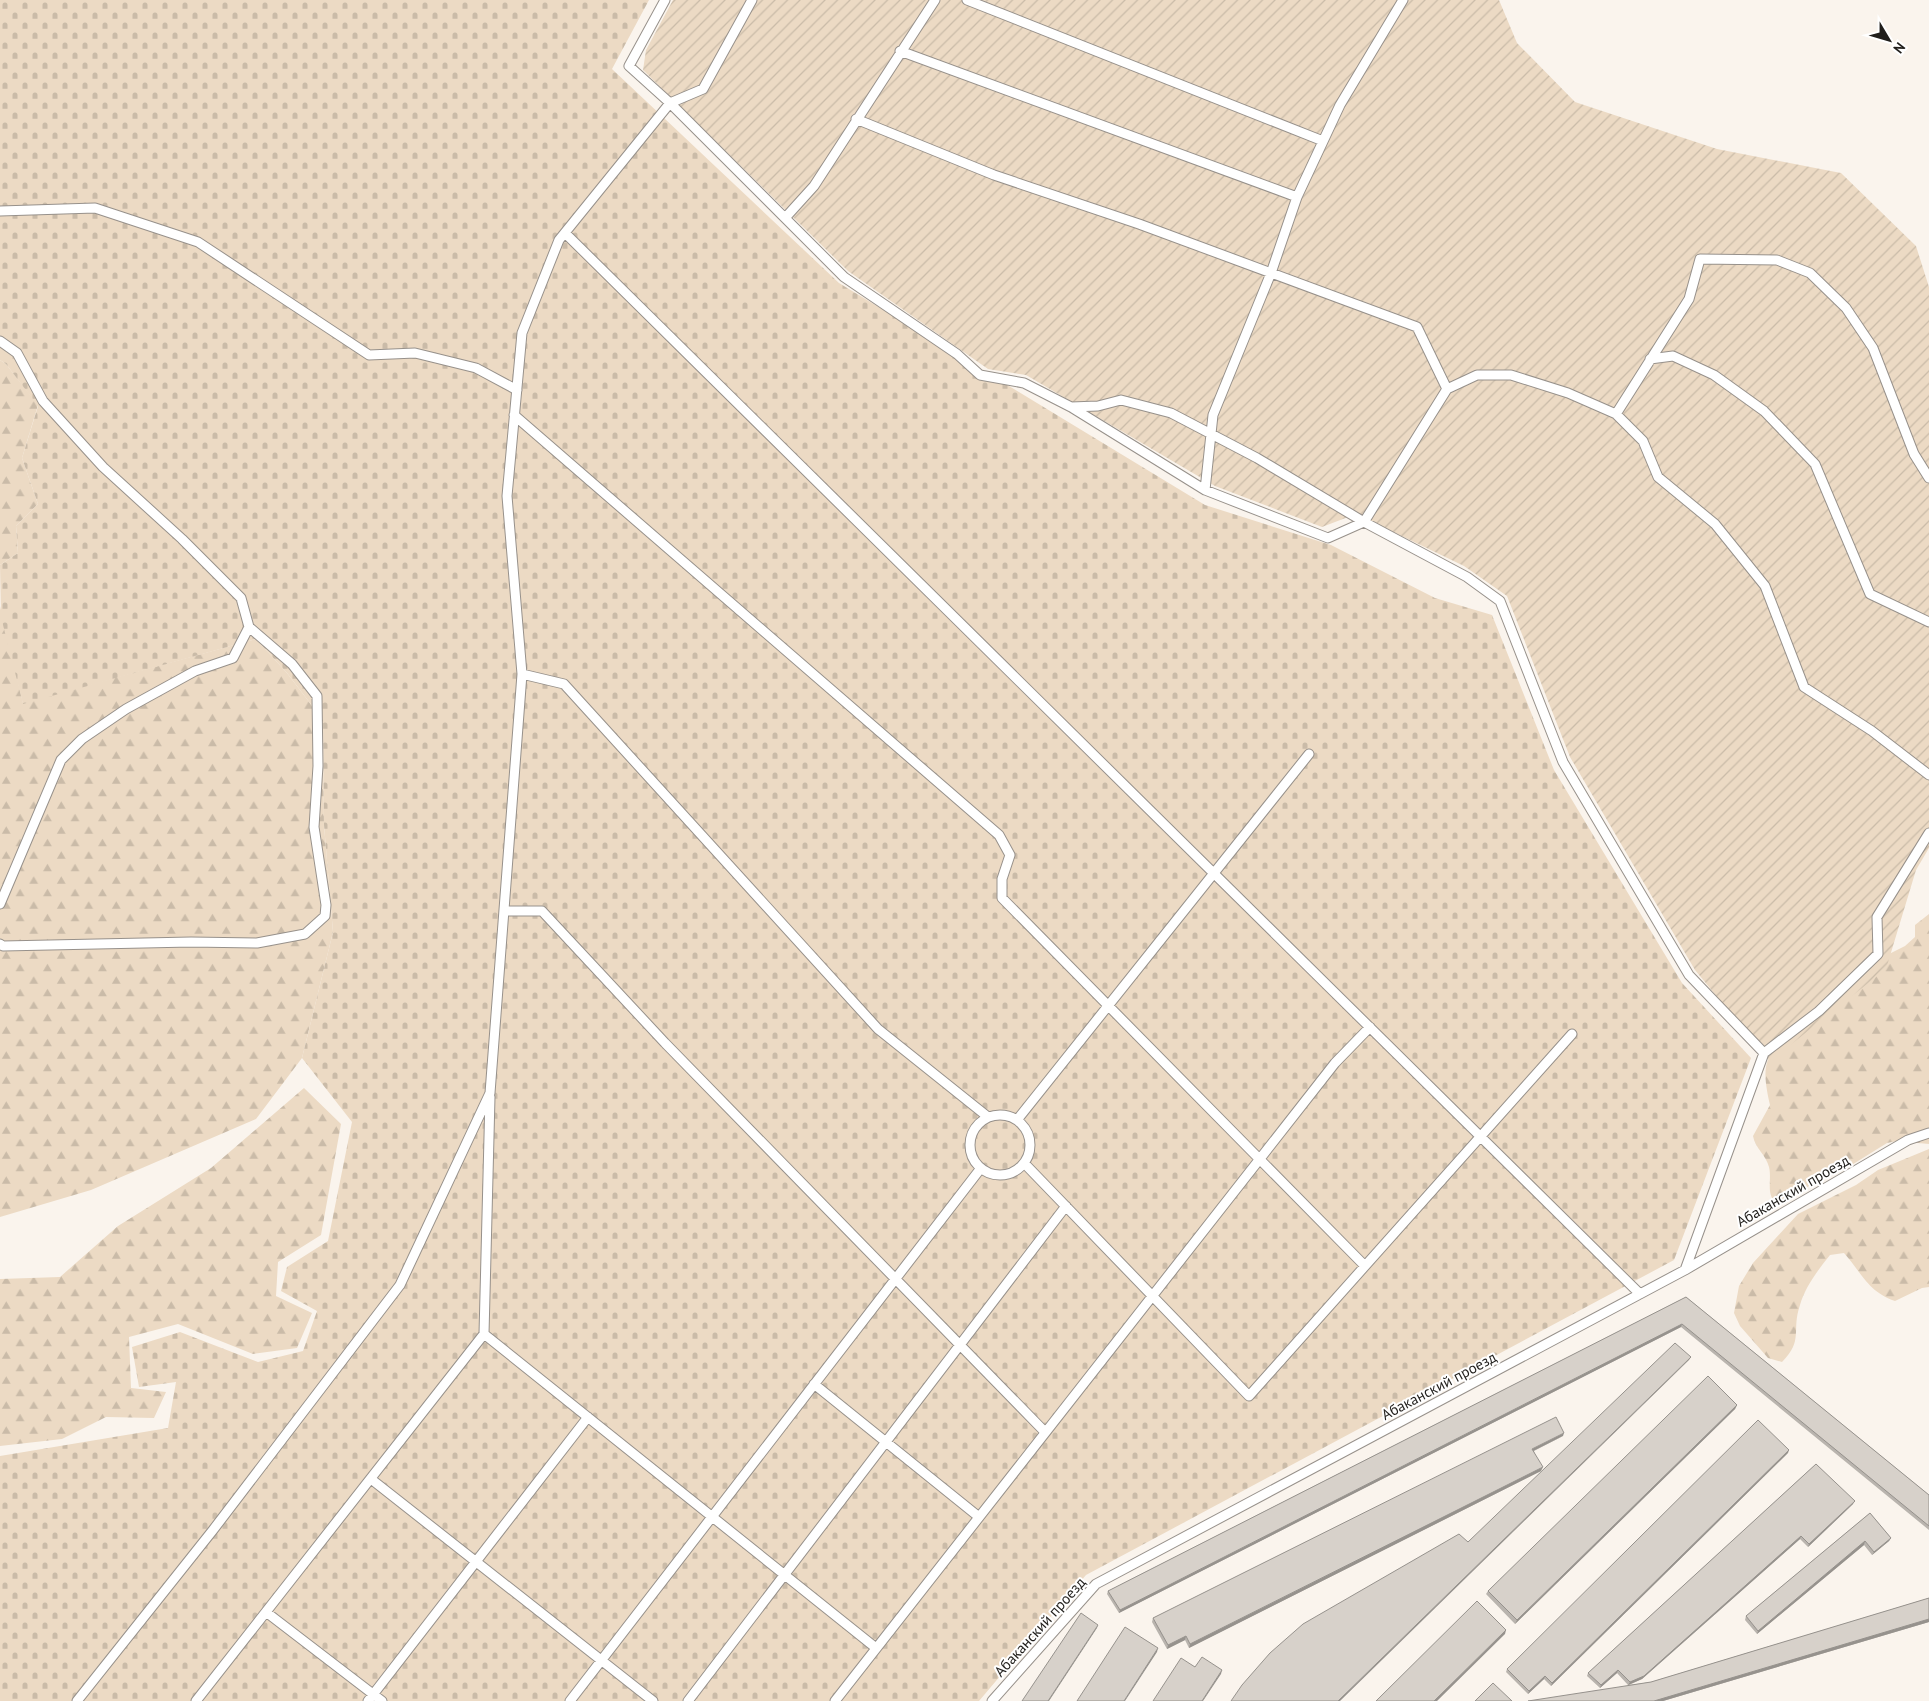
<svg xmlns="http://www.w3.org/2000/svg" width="1929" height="1701" viewBox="0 0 1929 1701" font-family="'PT Sans',sans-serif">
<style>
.forest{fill:url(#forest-firs)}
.cemetery{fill:url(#cemetery-stones)}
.garden{fill:url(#garden-furrows)}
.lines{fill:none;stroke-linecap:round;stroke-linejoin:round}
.service-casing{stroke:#97918b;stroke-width:11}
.service{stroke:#fff;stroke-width:9}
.wall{fill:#b9b4ae}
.shaded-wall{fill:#96928d}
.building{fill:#d7d1ca;stroke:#96928d}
.labels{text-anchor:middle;stroke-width:4;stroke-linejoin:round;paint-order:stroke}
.street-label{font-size:15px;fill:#201e1b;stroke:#fff}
</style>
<defs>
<pattern id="forest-firs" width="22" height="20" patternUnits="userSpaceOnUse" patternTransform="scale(1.25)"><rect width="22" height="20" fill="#ecdac4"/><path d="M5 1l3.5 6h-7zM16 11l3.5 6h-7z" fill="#cabba8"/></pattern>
<pattern id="cemetery-stones" width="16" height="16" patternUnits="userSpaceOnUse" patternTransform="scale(1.25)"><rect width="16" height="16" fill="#ecdac4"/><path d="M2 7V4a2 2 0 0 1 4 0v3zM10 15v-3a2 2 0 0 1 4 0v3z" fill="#cabba8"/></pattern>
<pattern id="garden-furrows" width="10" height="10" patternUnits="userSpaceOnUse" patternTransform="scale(1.25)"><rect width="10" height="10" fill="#ecdac4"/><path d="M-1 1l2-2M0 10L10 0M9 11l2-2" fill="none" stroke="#cabba8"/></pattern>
</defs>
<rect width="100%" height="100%" fill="#faf4ed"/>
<path class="forest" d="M0 360 6 364 38 405 22 458 38 504 16 526 18 553 0 565Z
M0 606 23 703 256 639 287 673 323 720 324 825 333 932 302 1058 256 1119 91 1190 0 1217Z
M1929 914V1144L1897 1141 1887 1143 1850 1166 1814 1182 1791 1200 1781 1203 1775 1202C1766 1193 1772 1179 1769 1167 1766 1155 1755 1148 1753 1136L1770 1105C1767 1092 1762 1070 1769 1058L1879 959 1905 946 1915 937V925Z
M304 1088 341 1124 321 1235 278 1262 276 1296 312 1313 297 1348 253 1354 178 1324 129 1337 131 1388 166 1392 154 1418 106 1417 62 1439 0 1446V1279L60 1277 118 1226 211 1168Z
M1929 1149V1287L1922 1288 1895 1301C1867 1291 1862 1273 1844 1253L1830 1255C1818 1270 1805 1287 1800 1305 1791 1331 1804 1340 1782 1362L1768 1358 1740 1326 1734 1313 1739 1286 1753 1263 1798 1214 1856 1185 1878 1170Z"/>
<path class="cemetery" d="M0 0H649L612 69 839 283 1205 505 1331 545 1435 598 1492 615 1554 770 1682 983 1751 1058 1674 1260 1086 1575 979 1701H0V1456L168 1428 176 1382 139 1387 132 1347 180 1332 258 1362 303 1351 317 1311 281 1291 287 1267 328 1241 352 1122 302 1058 333 932 324 825 323 720 287 673 256 639 23 704 1 617 0 565 18 553 16 526 38 504 22 458 38 406 6 364 0 360Z"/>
<path class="garden" d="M673 0H1499L1517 43 1575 102 1717 149 1841 173 1916 246 1929 287V848L1916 870 1886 969 1770 1061 1695 970 1570 757 1507 596 1464 566 1356 514 1322 527 1215 486 1026 375 988 369 848 271 643 70 646 50Z"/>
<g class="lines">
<g class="service-casing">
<path id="service" d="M752 0 703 89 670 103 844 277 957 354 980 375 1024 383 1071 407 1205 490 1328 538 1364 522 1467 577 1500 601 1563 762 1689 975 1764 1053
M967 0 1323 141
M900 51 1297 197
M856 119 994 175 1139 224 1417 327 1447 389 1477 375H1511L1568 393 1616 414 1643 441 1658 477 1715 524 1765 586 1804 687 1872 731 1929 775
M0 211 95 208 198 242 369 355 415 353 476 368 517 390
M785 218 814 186 935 0
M565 233 1640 1294
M0 341 17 353 43 401 103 467 182 539 241 598 249 627 292 664 317 696 318 766 314 827 326 905 325 916 305 934 257 943 191 942 3 946 0 944
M1650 359 1673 356 1714 375 1764 411 1815 464 1870 594 1929 622
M1071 407 1098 406 1121 400 1171 413 1257 458 1364 522 1447 389
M1616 414 1689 299 1700 259 1777 260 1810 273 1846 308 1873 348 1914 454 1929 478
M514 415 999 835 1010 855 1002 879V898L1365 1266
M1205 490 1213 415 1271 273 1297 197 1340 105 1403 0
M522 674 564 684 878 1029 988 1117
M0 904 61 760 82 739 126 709 195 671 233 658 249 627
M504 911H542L665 1043 1045 1432
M490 1097 484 1334 876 1648
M970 1145a30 30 0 1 1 60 0a30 30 0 1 1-60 0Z
M1017 1120 1309 754
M1024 1163 1249 1396 1572 1034
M1685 1270 1764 1053 1819 1011 1878 954 1877 917 1929 833
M814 1384 979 1517
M371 1479 653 1701
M266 1612 382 1701
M77 1701 213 1530 400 1285 490 1093 522 674 507 496 522 333 559 240 670 103 629 66 665 0
M196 1701 484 1334
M368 1701 588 1417
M570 1701 981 1168
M688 1701 1066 1206
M835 1701 1335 1063 1370 1027
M992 1701 1096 1584 1685 1270 1908 1140 1929 1133"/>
</g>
<use href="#service" class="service"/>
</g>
<path class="wall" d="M1686 1297 1929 1495V1530L1681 1327 1119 1613 1107 1594 1108 1591Z
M1737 1405 1735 1409 1515 1624 1486 1594 1488 1591Z
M1563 1436 1534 1451 1541 1471 1189 1648 1185 1640 1167 1649 1152 1622 1153 1618Z
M1788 1453 1551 1686 1544 1679 1528 1694 1506 1672 1507 1669Z
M1816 1464 1853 1504 1808 1547 1800 1539 1642 1679 1629 1685 1651 1682 1929 1598V1622L1663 1701 1628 1685 1617 1673 1600 1688 1587 1676 1588 1673Z
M1870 1513 1891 1538 1889 1541 1872 1555 1864 1545 1757 1634 1745 1620 1746 1616Z"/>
<path class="shaded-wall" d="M1682 1324 1681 1327 1119 1613 1120 1610Z
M1691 1357 1689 1360 1340 1701H1338Z
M1737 1405 1735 1409 1515 1624 1517 1620Z
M1564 1433 1563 1436 1531 1452 1532 1449Z
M1789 1450 1788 1453 1551 1686 1552 1683Z
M1543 1467 1541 1471 1189 1648 1190 1644Z
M1855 1501 1853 1504 1808 1547 1809 1544Z
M1801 1536 1800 1539 1642 1679 1628 1685 1630 1682Z
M1891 1538 1889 1541 1872 1555 1874 1552Z
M1865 1541 1864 1545 1757 1634 1758 1631Z
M1929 1619V1622L1663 1701H1651Z
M1098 1625 1097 1628 1049 1701H1048Z
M1506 1630 1505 1634 1437 1701H1434Z
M1186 1636 1185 1640 1167 1649 1168 1645Z
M1158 1648 1157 1652 1125 1701H1124Z
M1222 1670 1221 1674 1203 1701H1202Z
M1618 1670 1617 1673 1600 1688 1601 1685Z
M1545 1676 1544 1679 1528 1694 1529 1691Z"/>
<path class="building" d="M1686 1297 1929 1495V1526L1682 1324 1120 1610 1108 1591Z
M1675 1343 1691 1357 1338 1701H1231L1242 1685 1270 1653 1303 1624 1459 1534 1468 1542Z
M1708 1376 1737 1405 1517 1620 1488 1591Z
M1556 1417 1564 1433 1532 1449 1543 1467 1190 1644 1186 1636 1168 1645 1153 1618Z
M1758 1420 1789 1450 1552 1683 1545 1676 1529 1691 1507 1669Z
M1816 1464 1855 1501 1809 1544 1801 1536 1644 1676 1630 1682 1618 1670 1601 1685 1588 1673Z
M1870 1513 1891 1538 1874 1552 1865 1541 1758 1631 1746 1616Z
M1929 1598V1619L1654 1701H1528L1651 1682Z
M1477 1601 1506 1630 1434 1701H1376Z
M1081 1613 1098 1625 1048 1701H1022Z
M1125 1627 1158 1648 1124 1701H1077Z
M1202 1657 1222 1670 1202 1701H1153L1181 1658 1195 1667Z
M1493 1683 1512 1701H1475Z"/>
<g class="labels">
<g class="street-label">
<text transform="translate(1793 1191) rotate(-30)" y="5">Абаканский проезд</text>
<text transform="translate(1439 1386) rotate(-28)" y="5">Абаканский проезд</text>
<text transform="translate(1040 1627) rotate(-48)" y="5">Абаканский проезд</text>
</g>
</g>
<g transform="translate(1889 40) rotate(128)" stroke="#ffffff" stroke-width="4" paint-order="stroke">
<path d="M0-4L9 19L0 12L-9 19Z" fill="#201e1b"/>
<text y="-8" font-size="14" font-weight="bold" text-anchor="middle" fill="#201e1b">N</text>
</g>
</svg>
